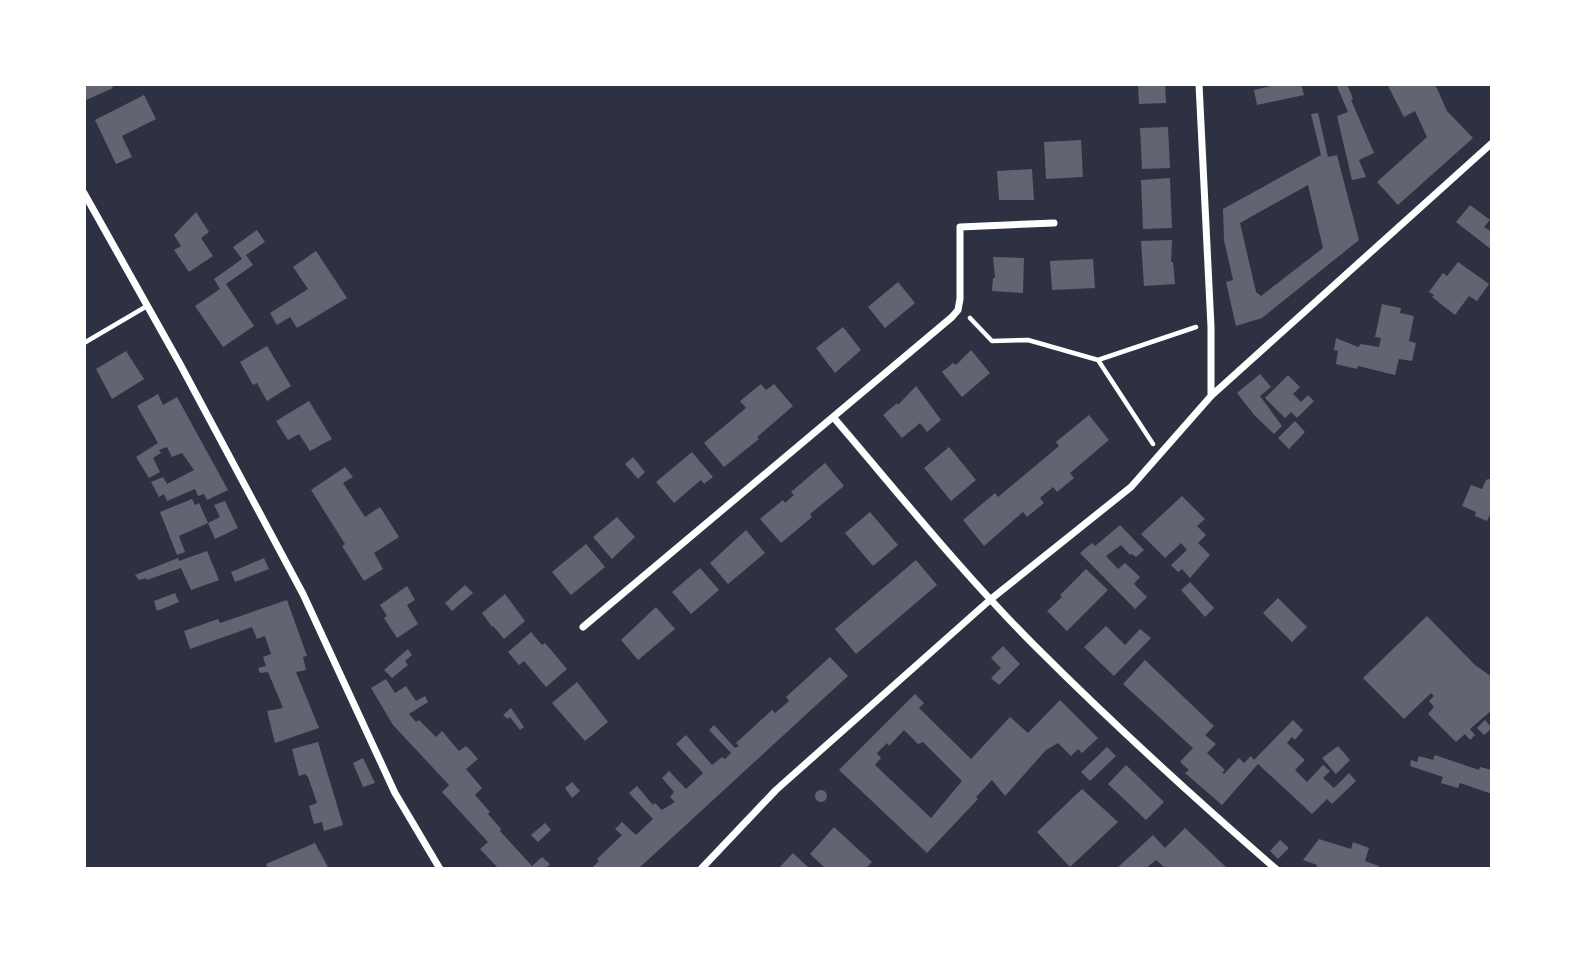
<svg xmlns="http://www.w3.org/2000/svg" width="1576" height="953" viewBox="0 0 1576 953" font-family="Overpass,sans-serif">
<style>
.building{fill:#626471;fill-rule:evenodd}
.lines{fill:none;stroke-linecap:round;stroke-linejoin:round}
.path{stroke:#fff;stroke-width:4.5}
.service{stroke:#fff;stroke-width:4.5}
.minor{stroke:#fff;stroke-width:7}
</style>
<rect width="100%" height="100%" fill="#2d3142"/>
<path class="building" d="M84 84H111L113 88 84 101Z
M1138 84H1165L1166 103 1139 104Z
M1280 84H1301L1304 95 1257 105 1254 90Z
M1336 84H1347L1353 99 1351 100 1374 153 1359 160 1366 177 1352 180 1337 116 1348 112Z
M1387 84H1435L1447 111 1473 138 1398 205 1377 182 1427 137 1415 111 1404 117Z
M144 95 156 119 122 136 132 157 116 164 95 120Z
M1318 113 1328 157 1337 155 1359 240 1262 318 1236 326 1226 282 1233 280 1224 240 1223 209 1321 155 1311 114ZM1308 185 1323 248 1261 296 1256 292 1240 223Z
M1168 127 1170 168 1142 169 1140 128Z
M1081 140 1083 177 1046 179 1044 142Z
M1032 169 1034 200H999L997 171Z
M1170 178 1172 228 1143 229 1141 180Z
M1470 205 1490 220 1484 227 1492 232V250L1456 222Z
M196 212 209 232 201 238 213 256 189 272 174 250 181 246 174 235Z
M257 230 265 242 246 255 253 265 226 284 254 326 223 347 195 306 220 289 214 279 242 259 233 247Z
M1172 240 1171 262H1173L1175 284 1144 286 1141 241Z
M316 251 347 298 297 328 290 317 277 325 270 313 308 289 293 267Z
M993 257 1024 258 1023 293 992 291 993 278H995Z
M1093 259 1095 288 1052 290 1050 261Z
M1458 262 1489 284 1477 301 1469 296 1455 315 1432 297 1434 295 1429 292 1443 273 1447 276Z
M898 282 915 303 885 328 868 307Z
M1382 304 1401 308 1400 313 1414 316 1409 341 1416 343 1412 361 1399 359 1395 375 1358 366 1357 369 1336 364 1338 351 1334 350 1336 338 1358 347 1361 344 1379 347 1381 338 1375 337Z
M843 327 861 350 835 373 816 348Z
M267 346 291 386 267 401 257 383 253 385 240 362Z
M971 350 990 373 962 397 942 372 953 363 956 365Z
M126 351 144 379 112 399 96 369Z
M1260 374 1271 387 1260 396 1282 426 1274 434 1255 416 1237 393Z
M1288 375 1300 387 1293 394 1301 402 1308 395 1314 401 1297 418 1291 412 1285 418 1265 398Z
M761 384 766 390 774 384 793 406 757 437 759 439 724 467 704 443 746 408 740 401Z
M916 386 941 420 927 432 920 423 902 438 883 415 897 403 898 405Z
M158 394 163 405 177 397 228 490 207 500 204 494 198 496 195 489 167 501 164 494 159 497 151 482 163 477 167 484 194 470 182 453 172 457 167 447 159 450 161 453 153 458 160 472 149 478 136 457 158 443 137 406Z
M309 401 332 439 310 451 299 434 288 440 276 421Z
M1089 415 1109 440 1070 473 1074 478 1057 492 1053 487 1040 498 1044 503 1027 517 1023 512 984 546 963 520 995 493 998 497 1059 446 1056 442Z
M1295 421 1305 432 1289 449 1278 438Z
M949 447 976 480 951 501 924 468Z
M692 452 713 477 704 484 701 480 674 503 656 482Z
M633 457 645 472 638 479 625 464Z
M825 463 844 486 810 514 812 517 781 543 760 519 783 500 785 503 794 495 791 492Z
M345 467 353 477 343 483 365 517 380 507 399 537 374 553 383 569 364 581 342 546 345 544 311 490Z
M1492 478V510L1487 521 1475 516 1476 512 1462 506 1471 485 1482 489 1486 480Z
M1182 496 1205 519 1197 526 1206 535 1198 543 1210 555 1190 578 1182 569 1178 572 1171 565 1187 550 1181 543 1165 558 1141 534Z
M192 499 195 505 199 503 208 523 179 536 185 552 177 555 160 512Z
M225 501 238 528 215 539 208 523 220 517 214 505Z
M870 512 898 545 873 566 845 533Z
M617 517 635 537 612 559 593 537Z
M1120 525 1144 550 1136 557 1132 554 1130 555 1121 545 1106 556 1118 569 1125 563 1140 577 1134 584 1147 597 1135 609 1080 553 1092 543 1095 546Z
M746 530 765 553 728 584 710 563Z
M586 544 605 567 571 595 552 572Z
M207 551 219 580 191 590 181 568 147 580 146 578 139 580 135 575 178 558 179 561Z
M264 558 269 569 235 582 231 572Z
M916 560 937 585 856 654 835 629Z
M700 568 719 590 691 614 672 592Z
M1086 569 1108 590 1067 631 1047 611 1062 597 1060 595Z
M1190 582 1214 608 1205 617 1181 590Z
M465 585 473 593 452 611 445 603Z
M407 586 415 600 407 605 418 624 397 638 384 618 387 616 380 605Z
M175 593 179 602 157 611 154 601Z
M505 594 525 621 504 639 493 626 492 627 482 613Z
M1278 598 1307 627 1292 642 1263 613Z
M287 600 307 656 303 657 306 670 296 672 319 728 275 743 267 711 283 708 268 672 260 673 258 668 266 666 263 657 271 654 265 636 257 639 252 627 190 649 184 631 218 619 220 623Z
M656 607 675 629 638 660 621 640Z
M1427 616 1475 665 1492 677V710L1470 729 1475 735 1470 740 1465 734 1456 742 1428 714 1434 707 1429 701 1434 696 1431 693 1404 719 1363 678Z
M1106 626 1125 645 1140 629 1151 638 1114 676 1084 647Z
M531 632 542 645 545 643 567 669 546 687 524 661 519 665 508 652Z
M1003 646 1020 664 999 685 991 678 1001 668 991 658Z
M408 649 412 655 405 661 408 665 392 678 384 670Z
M830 657 848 676 638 869H591L599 861 597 859 622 835 615 829 622 822 636 835 653 819 629 793 637 786 653 805 655 803 662 810 675 802 670 797 674 792 662 778 669 771 686 789 703 773 676 744 686 735 712 765 722 757 725 759 731 753 709 730 714 725 735 748 739 746 736 743 772 710 775 713 789 701 786 697Z
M1145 660 1214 726 1205 735 1216 744 1207 753 1225 770 1222 773 1224 774 1239 758 1244 763 1251 756 1254 760 1293 720 1303 730 1295 740 1292 737 1287 743 1305 760 1295 770 1307 782 1323 765 1330 771 1323 778 1334 788 1349 773 1356 781 1332 804 1327 799 1312 814 1258 764 1222 805 1185 773 1189 770 1180 762 1193 748 1123 684Z
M386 679 395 693 406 686 416 701 425 696 428 702 409 714 416 722 419 720 436 737 442 731 459 751 466 746 471 751 478 759 466 769 482 788 475 795 490 812 488 814 501 829 500 831 532 866 542 857 550 864 545 869H499L480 849 488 842 442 792 449 785 393 725 371 688Z
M577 682 608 722 585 741 552 703Z
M915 694 924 703 919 708 971 759 1010 717 1028 733 1060 700 1098 738 1082 753 1078 749 1071 756 1058 743 1046 750 1005 796 992 780 976 797 978 799 927 853 839 770ZM904 730 918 744 923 742 962 781 931 818 875 765 881 758 877 753 887 743 889 746Z
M511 708 524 727 520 730 510 717 508 719 503 715Z
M1485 720 1492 728 1484 735 1477 728Z
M318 742 343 825 324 831 322 822 314 824 309 806 317 803 308 777 305 774 299 776 292 749Z
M1338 746 1350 760 1336 774 1322 758Z
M1107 747 1116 756 1090 781 1081 772Z
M1435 755 1479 770 1480 767 1492 770V794L1460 783 1458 788 1441 783 1443 777 1410 766 1411 760 1417 762 1419 756 1433 760Z
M363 758 375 783 363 787 353 763Z
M1126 765 1164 802 1146 820 1108 784Z
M572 782 580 791 572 798 565 788Z
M1082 789 1118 822 1070 867 1037 832Z
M815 796a6 6 0 1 1 12 0a6 6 0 1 1-12 0Z
M545 823 551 830 538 842 531 835Z
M834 827 872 862 865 869H826L810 854Z
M1185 828 1228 869H1166L1156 860 1145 869H1116L1153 835 1165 848Z
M1319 839 1351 849 1353 842 1369 848 1365 861 1379 866 1378 869H1316L1317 865 1303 860Z
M1280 840 1289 848 1278 859 1270 851Z
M315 843 329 869H268L266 864Z
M793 853 810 869H778Z"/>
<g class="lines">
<path class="path" d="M970 318 992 341 1028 340 1098 360 1196 327
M1098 360 1153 444"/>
<path class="service" d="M84 343 147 306"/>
<path class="minor" d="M1199 84 1211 327V396
M84 193 180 364 303 594 395 793 440 869
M834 418C900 495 963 574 1034 645 1112 723 1193 797 1276 869
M583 627 952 317 958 310 960 299V227L1054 223
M701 869 776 790 991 599 1131 487 1211 396 1492 143"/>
</g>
<rect width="1576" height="953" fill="none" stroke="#ffffff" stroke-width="172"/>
</svg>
